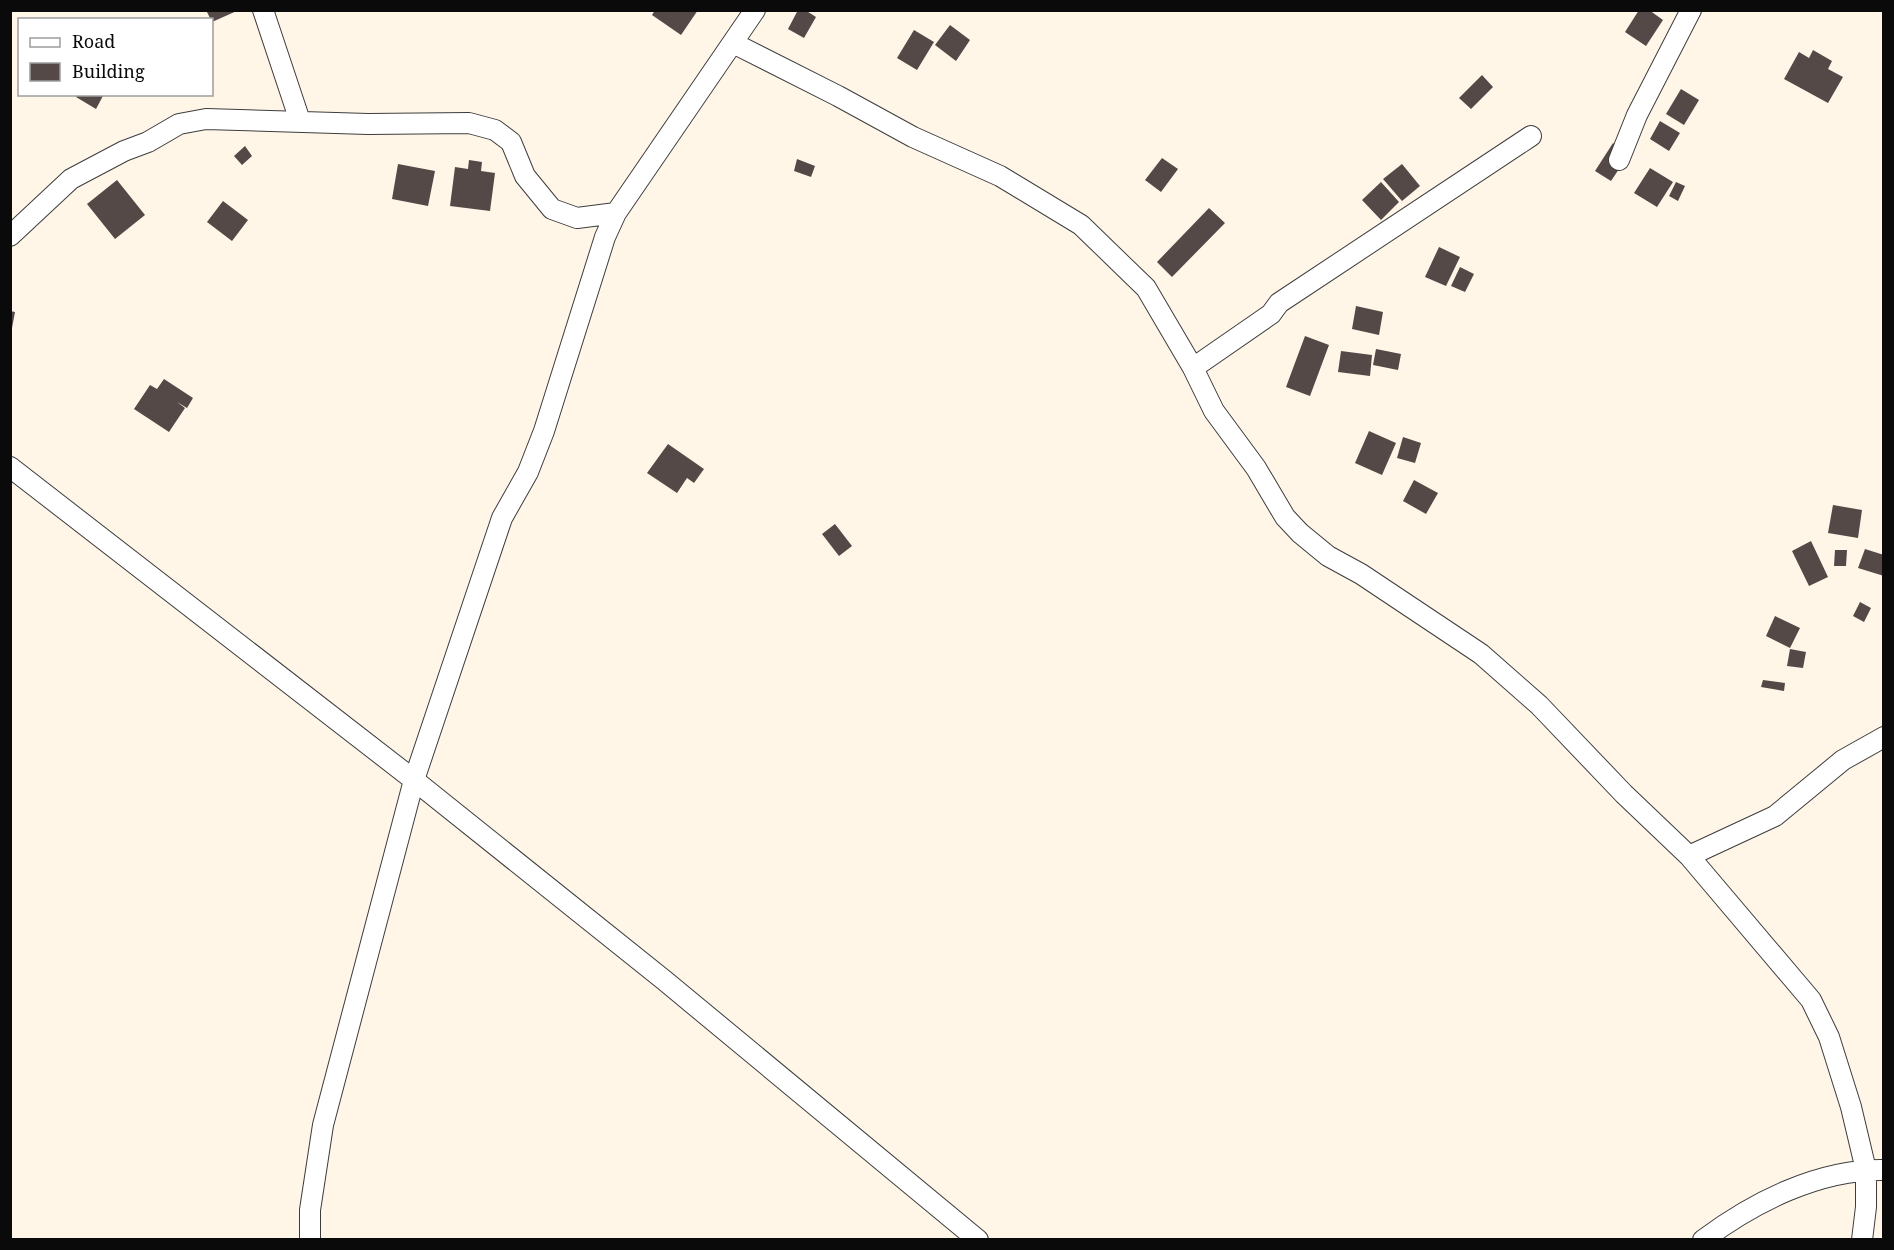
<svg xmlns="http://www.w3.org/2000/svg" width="1894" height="1250" viewBox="0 0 1894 1250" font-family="'Noto Serif',serif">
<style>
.building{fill:#544946}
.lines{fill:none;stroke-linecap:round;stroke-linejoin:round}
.street-casing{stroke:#3d3d3d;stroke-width:22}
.street{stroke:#fff;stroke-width:20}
</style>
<rect width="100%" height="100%" fill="#fff6e8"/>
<path class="building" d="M206 10H239L212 22Z
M655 10H698L681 35 652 15Z
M798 10H805L816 17 804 38 788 29Z
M1639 10H1649L1663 20 1646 46 1625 32Z
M950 25 970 40 956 61 935 45Z
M914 30 934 42 917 70 897 58Z
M1813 50 1832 61 1828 69 1843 77 1828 103 1784 79 1799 52 1809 58Z
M1482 75 1493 87 1471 109 1459 98Z
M1681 89 1699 100 1684 125 1666 114Z
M77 94H104L96 109 76 97Z
M1660 121 1680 133 1669 151 1650 139Z
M1613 143 1629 154 1611 181 1595 171Z
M245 146 252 156 242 165 234 156Z
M1162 158 1178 169 1161 192 1145 180Z
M797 159 815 166 811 177 794 171Z
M469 160 482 162 481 171 495 173 490 211 450 206 455 167 468 169Z
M398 164 435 171 428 206 392 199Z
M1402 164 1420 186 1402 201 1383 179Z
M1650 168 1673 182 1657 207 1634 193Z
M117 180 145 215 115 239 87 204Z
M1381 182 1399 202 1381 220 1362 200Z
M1676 182 1685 186 1678 201 1669 196Z
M223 201 248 220 232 241 207 222Z
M1209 208 1225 223 1172 277 1157 262Z
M1439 247 1460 257 1446 286 1425 277Z
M1460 267 1474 274 1465 292 1451 286Z
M1356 306 1383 312 1379 335 1352 329Z
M10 311 15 312 12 328H10Z
M1305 336 1329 345 1310 396 1286 387Z
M1376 349 1401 354 1398 370 1373 365Z
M1341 351 1372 355 1370 376 1338 372Z
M164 379 193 398 187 408 177 402 185 408 169 432 134 409 150 385 157 389Z
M1369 431 1396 443 1382 475 1355 463Z
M1403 437 1421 443 1415 463 1397 458Z
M668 444 704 469 694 483 687 478 677 493 647 473Z
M1414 480 1438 493 1426 514 1403 501Z
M1833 505 1862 510 1858 538 1828 533Z
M835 524 852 546 839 556 822 534Z
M1811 541 1828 577 1809 586 1792 551Z
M1865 549 1884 555V576L1858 568Z
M1835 550H1847L1846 566H1834Z
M1860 602 1871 608 1864 622 1853 616Z
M1775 616 1800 628 1790 648 1766 636Z
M1790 649 1806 652 1803 668 1787 666Z
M1763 680 1785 683 1784 691 1761 687Z"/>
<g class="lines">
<g class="street-casing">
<path id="street" d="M263 10 300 121
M733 43 838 96 913 137 1000 176 1081 225 1146 288 1193 368 1214 411 1256 468 1285 517 1300 533 1328 556 1361 574 1481 654 1539 705 1624 794 1689 856 1811 1000 1829 1037 1851 1107 1866 1170V1207L1862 1240
M1619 160 1637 115 1691 10
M10 236 71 179 124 151 148 142 179 124 206 119 368 124 469 123 495 130 511 142 525 176 552 209 577 218 616 213
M1193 368 1271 314 1279 303 1531 136
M10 467 414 780 664 980 978 1240
M1689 856 1775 816 1843 760 1884 737
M310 1240V1210L323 1125 414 780 502 518 528 472 544 431 605 237 616 213 755 10
M1703 1240C1754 1202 1819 1169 1884 1170"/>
</g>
<use href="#street" class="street"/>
</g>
<rect width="1894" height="1250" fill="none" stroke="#0a0a0a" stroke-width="24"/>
<rect x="18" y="18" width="195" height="78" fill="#ffffff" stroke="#9d9d9d" stroke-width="1.5"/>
<rect x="30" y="38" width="30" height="9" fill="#ffffff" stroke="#9d9d9d" stroke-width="1.5"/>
<text x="72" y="48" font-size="18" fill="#0a0a0a">Road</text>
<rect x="30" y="63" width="30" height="18" fill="#544946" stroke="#9d9d9d" stroke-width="1.5"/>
<text x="72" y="78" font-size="18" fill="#0a0a0a">Building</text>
</svg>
